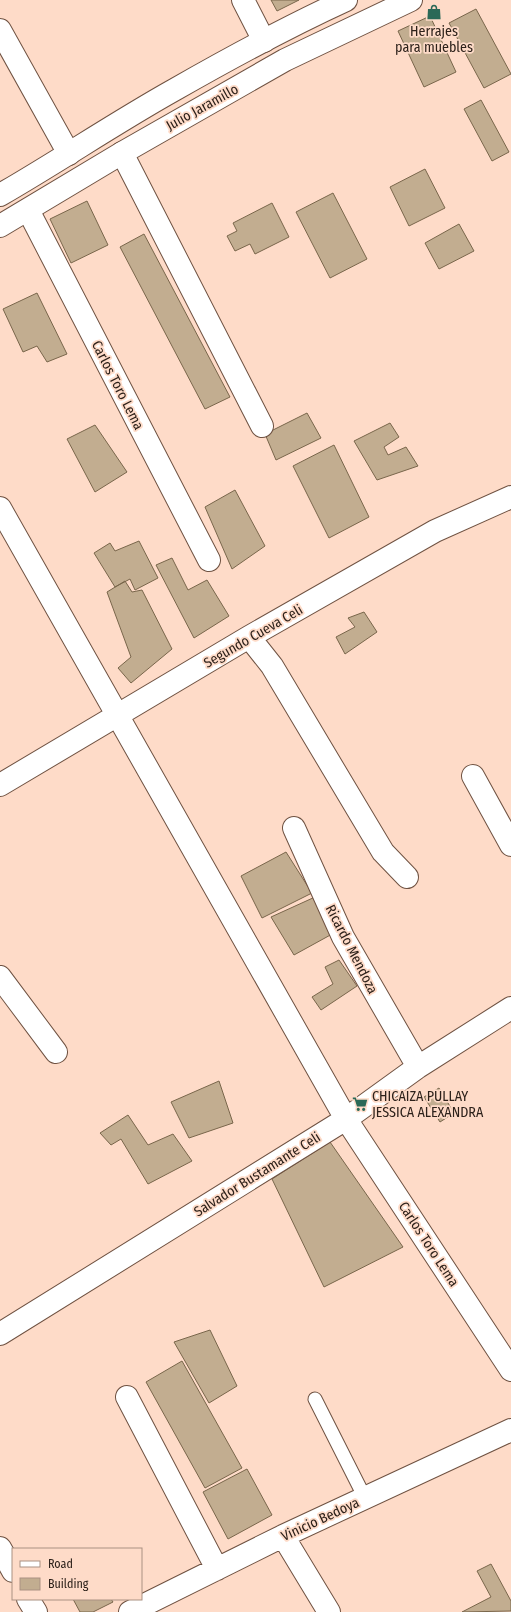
<svg xmlns="http://www.w3.org/2000/svg" width="511" height="1612" viewBox="0 0 511 1612" font-family="'Fira Sans Condensed',sans-serif">
<style>
.building{fill:#c2ad90;stroke:#79664b}
.lines{fill:none;stroke-linecap:round;stroke-linejoin:round}
.service-casing{stroke:#6f5242;stroke-width:15}
.minor-casing{stroke:#6f5242;stroke-width:24}
.tertiary-casing{stroke:#6f5242;stroke-width:24}
.primary-casing{stroke:#6f5242;stroke-width:24}
.service{stroke:#fff;stroke-width:13}
.minor{stroke:#fff;stroke-width:22}
.tertiary{stroke:#fff;stroke-width:22}
.primary{stroke:#fff;stroke-width:22}
.labels{text-anchor:middle;stroke-width:3.5;stroke-linejoin:round;paint-order:stroke}
.poi-label{font-size:14px;fill:#2d211a;stroke:#fedbc8}
.street-label{font-size:14px;fill:#2d211a;stroke:#fedbc8}
</style>
<rect width="100%" height="100%" fill="#fedbc8"/>
<path class="building" d="M271 0H299L277 11Z
M476 9 511 74 484 88 449 23Z
M430 16 456 72 424 87 398 31Z
M481 100 509 152 492 161 464 109Z
M425 169 445 208 409 226 390 187Z
M333 193 367 259 330 278 296 212Z
M87 201 108 245 71 263 50 219Z
M272 203 289 237 255 254 250 244 235 251 227 236 237 231 233 223Z
M459 224 474 251 439 269 425 243Z
M144 234 230 397 205 409 120 247Z
M37 293 67 354 47 362 37 346 23 352 3 309Z
M307 413 321 438 276 460 265 434Z
M390 423 399 437 384 447 388 455 406 447 418 466 377 480 354 441Z
M95 425 127 472 95 492 67 439Z
M334 445 369 517 329 538 293 466Z
M235 490 265 546 232 569 205 507Z
M139 541 158 578 135 590 130 579 115 587 94 553 110 543 115 551Z
M172 558 188 590 207 580 229 616 194 638 156 565Z
M125 581 132 592 142 590 172 649 131 683 118 668 131 657 107 592Z
M364 612 377 632 345 654 336 637 355 627 348 618Z
M286 852 312 893 262 918 241 876Z
M315 897 334 933 294 955 271 917Z
M339 960 357 986 321 1010 312 997 333 984 325 967Z
M219 1081 233 1123 189 1138 171 1102Z
M439 1088 454 1113 440 1122 424 1097Z
M128 1115 148 1145 173 1134 192 1161 148 1184 121 1139 111 1145 100 1133Z
M330 1142 403 1247 324 1287 272 1179Z
M210 1330 237 1386 209 1403 174 1342Z
M182 1361 242 1468 205 1488 146 1382Z
M247 1469 272 1515 228 1539 203 1492Z
M491 1564 511 1601V1611L462 1612 491 1597 477 1571Z
M73 1599H111L113 1602 93 1612H80Z"/>
<g class="lines">
<g class="service-casing">
<path id="service" d="M315 1399 365 1498"/>
</g>
<g class="minor-casing">
<path id="minor" d="M243 0 264 41
M0 30 69 154
M122 153 262 426
M28 210 209 560
M0 508 346 1119 511 1370
M249 637 272 666 383 852 407 877
M473 776 511 845
M0 785 249 637 435 531 511 497
M294 828 343 937 418 1067
M0 977 56 1052
M0 1334 346 1119 418 1067 511 1008
M127 1397 217 1569
M283 1536 329 1612
M130 1612 283 1536 511 1430"/>
</g>
<g class="tertiary-casing">
<path id="tertiary" d="M0 1548 13 1571
M28 1599 36 1612"/>
</g>
<g class="primary-casing">
<path id="primary" d="M0 195C59 161 115 123 174 90 230 58 287 27 346 0
M0 226 122 153 285 60 411 0"/>
</g>
<use href="#service" class="service"/>
<use href="#minor" class="minor"/>
<use href="#tertiary" class="tertiary"/>
<use href="#primary" class="primary"/>
</g>
<defs>
<g id="shop-bare" transform="scale(1.2)"><path d="M-5-2.5h2.3a2.7 3.5 0 0 1 5.4 0H5L5.5 6h-11ZM-1.5-2.5h3a1.5 2.3 0 0 0-3 0Z" fill="#2b6957" stroke="#fedbc8" stroke-width="2.5" paint-order="stroke"/></g>
<g id="supermarket-bare" transform="scale(1.2)"><path d="M-6-5.5h2.5l.6 2H6L4.5 2H-2.5L-4.4-4H-6ZM-1.5 3.2a1.3 1.3 0 1 0 .1 0ZM3 3.2a1.3 1.3 0 1 0 .1 0Z" fill="#2b6957" stroke="#fedbc8" stroke-width="2.5" paint-order="stroke"/></g>
</defs>
<g fill-rule="evenodd">
<use href="#shop-bare" x="434" y="12"/>
<use href="#supermarket-bare" x="360" y="1104"/>
</g>
<g class="labels">
<g class="poi-label">
<text x="434" y="36">Herrajes<tspan x="434" dy="16">para muebles</tspan></text>
<text x="372" y="1101" text-anchor="start">CHICAIZA PULLAY<tspan x="372" dy="16">JESSICA ALEXANDRA</tspan></text>
</g>
<g class="street-label">
<text transform="translate(202 107) rotate(-29)" y="5">Julio Jaramillo</text>
<text transform="translate(118 385) rotate(63)" y="5">Carlos Toro Lema</text>
<text transform="translate(253 636) rotate(-30)" y="5">Segundo Cueva Celi</text>
<text transform="translate(352 949) rotate(63)" y="5">Ricardo Mendoza</text>
<text transform="translate(257 1174) rotate(-32)" y="5">Salvador Bustamante Celi</text>
<text transform="translate(429 1244) rotate(57)" y="5">Carlos Toro Lema</text>
<text transform="translate(320 1519) rotate(-25)" y="5">Vinicio Bedoya</text>
</g>
</g>
<rect x="12" y="1548" width="130" height="52" fill="#fedbc8" stroke="#aa9182"/>
<rect x="20" y="1561" width="20" height="6" fill="#ffffff" stroke="#aa9182"/>
<text x="48" y="1568" font-size="12" fill="#2d211a">Road</text>
<rect x="20" y="1578" width="20" height="12" fill="#c2ad90" stroke="#aa9182"/>
<text x="48" y="1588" font-size="12" fill="#2d211a">Building</text>
</svg>
